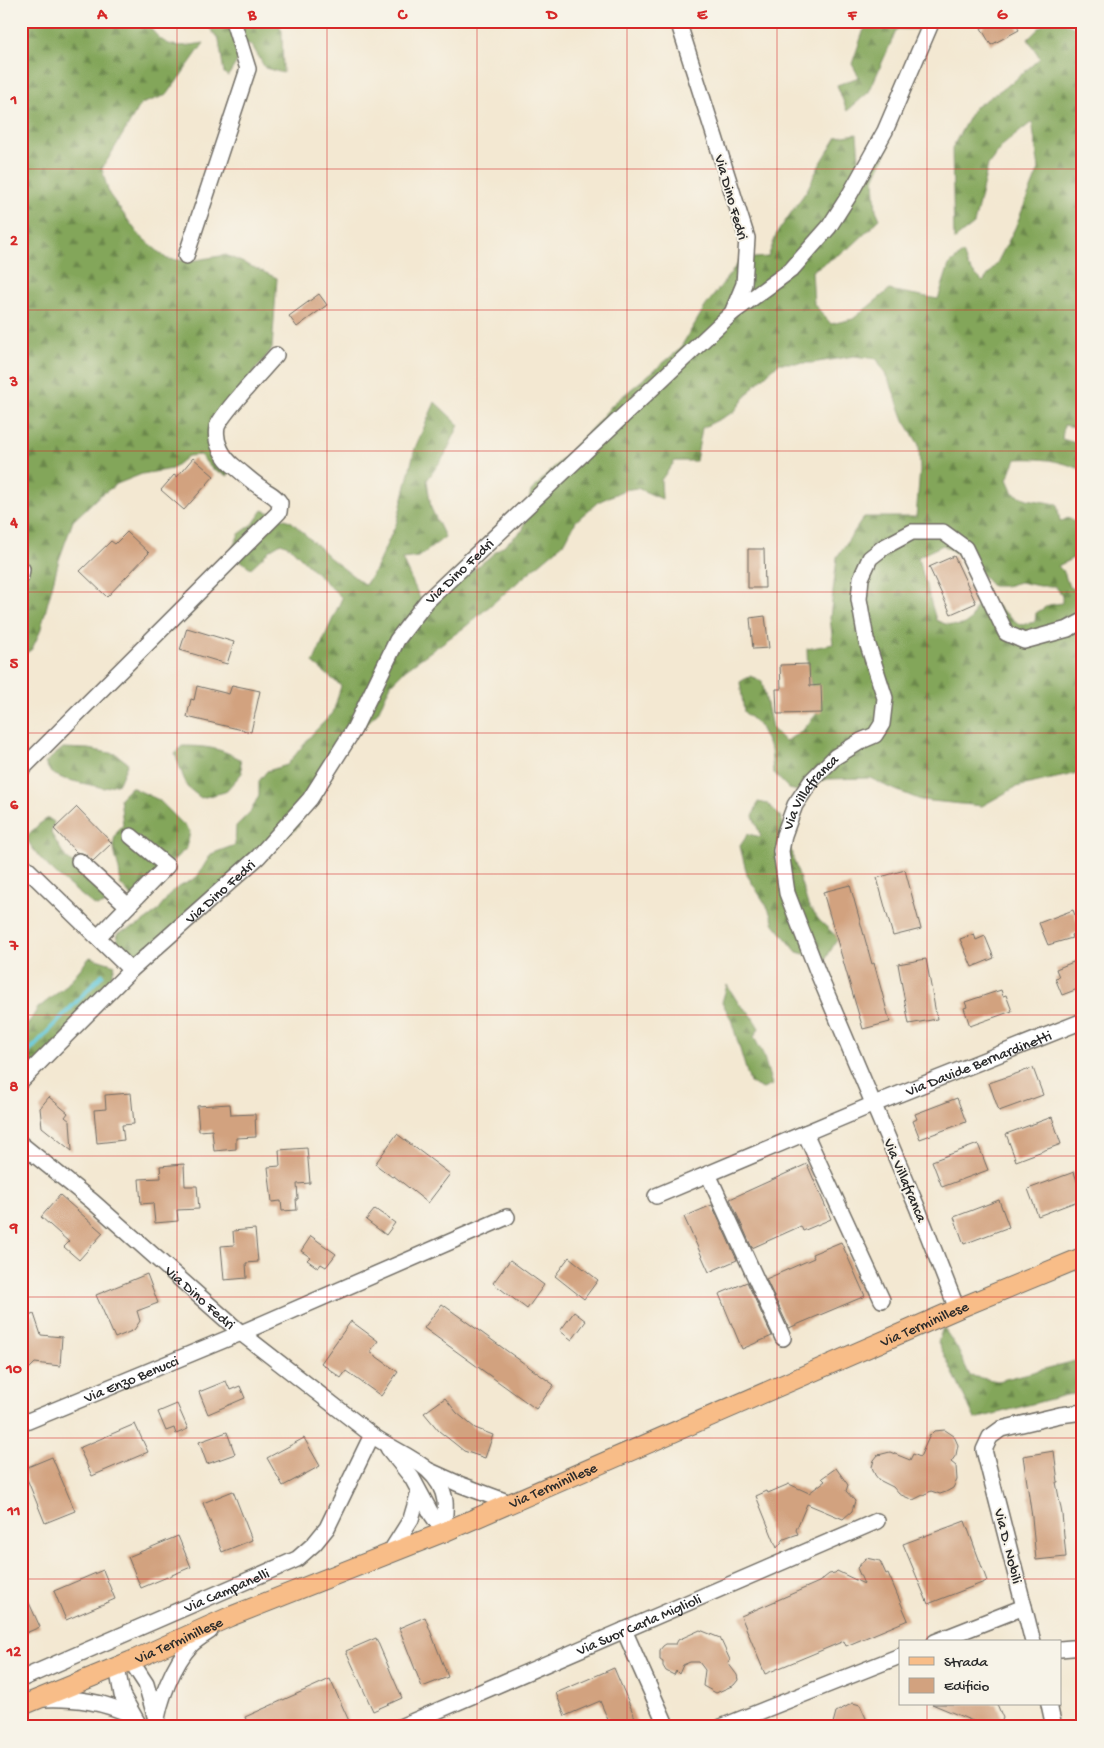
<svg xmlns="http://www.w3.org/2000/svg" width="1104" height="1748" viewBox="0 0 1104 1748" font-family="'Gochi Hand',sans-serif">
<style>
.forest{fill:url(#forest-firs);stroke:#576842;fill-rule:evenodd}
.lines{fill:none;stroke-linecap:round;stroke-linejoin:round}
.stream{stroke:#5dc6d8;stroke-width:4.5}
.building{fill:#d2a27f}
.minor-casing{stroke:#716d65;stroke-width:18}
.major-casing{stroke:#716d65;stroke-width:21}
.minor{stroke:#fff;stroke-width:15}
.major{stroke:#f8bd88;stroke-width:19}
.grid{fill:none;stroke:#d62828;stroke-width:1;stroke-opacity:0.55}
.labels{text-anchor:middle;stroke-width:4;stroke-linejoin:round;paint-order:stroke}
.street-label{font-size:15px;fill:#2b2b2b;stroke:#f7f3e8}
.neatline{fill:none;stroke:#d62828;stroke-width:2}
.grid-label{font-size:16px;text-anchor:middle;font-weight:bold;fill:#d62828}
</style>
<defs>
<pattern id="forest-firs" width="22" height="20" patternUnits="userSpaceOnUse" patternTransform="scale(1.25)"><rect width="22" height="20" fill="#83a65a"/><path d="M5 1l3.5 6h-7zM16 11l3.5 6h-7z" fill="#6b874b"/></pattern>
</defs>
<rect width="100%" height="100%" fill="#f7f3e8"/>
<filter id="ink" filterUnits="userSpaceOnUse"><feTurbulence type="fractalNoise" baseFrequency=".02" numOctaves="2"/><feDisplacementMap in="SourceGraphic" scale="10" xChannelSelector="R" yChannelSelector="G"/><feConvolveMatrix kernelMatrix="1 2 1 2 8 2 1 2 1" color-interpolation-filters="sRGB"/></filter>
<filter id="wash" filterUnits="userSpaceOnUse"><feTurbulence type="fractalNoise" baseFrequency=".0096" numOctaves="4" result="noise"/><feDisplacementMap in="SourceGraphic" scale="20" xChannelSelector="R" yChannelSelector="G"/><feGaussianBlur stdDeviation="1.12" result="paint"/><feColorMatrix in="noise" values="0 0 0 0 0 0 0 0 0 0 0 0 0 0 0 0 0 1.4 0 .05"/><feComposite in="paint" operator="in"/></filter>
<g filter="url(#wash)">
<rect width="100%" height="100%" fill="#f3e8d2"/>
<path class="forest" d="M21 21H145C165 49 173 48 204 43L167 95 141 104 102 169 109 194 139 235 167 259 190 261 226 255 277 278 272 349 217 418 228 465V476L211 468 200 455 188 456 172 469 142 474 117 484 98 497 73 521 59 560 40 632 32 649 21 657V592L25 562 21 560Z
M204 21H277L282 31 283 73 265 68 253 47 238 38V60L228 76 224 73 219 40Z
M869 21H932L926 29H897L869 92 847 111 837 85 859 77 852 64 863 32Z
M1048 21H1061L1083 32V424L1074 427 1064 425 1062 439 1079 444 1083 452V470C1057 460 1044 458 1016 459L1007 479 1013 493 1027 499 1057 504 1060 522 1068 518 1081 524 1083 530V553L1058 566 1064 572 1069 587 1083 592V772L1016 787 982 806 921 800 888 787 870 778 827 779 798 791 789 789 773 772 771 750 759 725 744 712 740 682 750 676 762 681 772 728 785 742 803 730 819 711 808 674 807 649 833 644 830 618 837 557 864 517H916L920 470 919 445 904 420 891 385 877 359 854 356 812 363H779L754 386 734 412 702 428 696 461H675L661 480 662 499 637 488 624 490 598 502 576 521 565 542 465 627 406 669 391 684 378 712 342 749 307 792 298 827 283 840 137 961 116 945 118 933 139 925 158 911 172 891 197 877 211 854 235 845 236 826 251 811 259 795V781L267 771 287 765 314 732 333 713 341 686 313 663 342 598 290 547 281 543 271 549 251 568 230 554 239 534 253 524 263 510 292 522 330 558 365 585 375 570 397 522 415 448 435 402 459 425 445 455 427 480 431 508 445 537 419 557 402 559 425 609 523 530 531 491 597 423 613 404 679 350 705 307 741 259 768 257 777 233 807 190 819 166 837 137 857 134 860 171 884 135 889 146 874 180 876 210 880 219 852 246 812 271 814 304 831 324 853 319 889 290 938 299 949 265 963 253 968 267 983 282 997 263 1015 228 1039 169 1032 122 1003 145 988 165 974 224 954 240 952 148 974 108 1014 81 1040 58 1028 39 1040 27ZM943 545C962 556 977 569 992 586H1006L1020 582 1039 586H1055L1062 595V603L1049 605 1036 613 1035 622 1020 625 998 607 979 599C976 606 974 613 971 619 964 630 945 625 936 620L918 557Z
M182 746C206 746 220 748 240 759L242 773 225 792 201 798 187 787 175 754Z
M63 748 88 749 116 754 128 763 119 783 104 788 64 779 51 773 45 763Z
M131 787 159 800 190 831 187 848 132 897 120 884C122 862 103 843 123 825L120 798Z
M758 802 768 804 780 816 808 905 819 920 838 938 825 960 797 952 774 924 768 908 747 875 740 846 748 834 761 837 753 816Z
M48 818 54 822 51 833 66 858 85 873 99 888 106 904 97 906 91 903C68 884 41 865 26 838L38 825Z
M90 957 115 965 112 975 91 1000 65 1036 21 1080V1035L38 1008 65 987Z
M727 985 739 1004 750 1013 759 1028 754 1037 763 1054 772 1085 763 1089 750 1083 731 1019 722 1002Z
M943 1327 957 1348 970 1376 998 1381 1083 1359V1393L1066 1395 975 1419 938 1342Z"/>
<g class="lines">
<path class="stream" d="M21 1060 102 975"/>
</g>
<g id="blocks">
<path class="building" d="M981 21H1014L1019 30 991 45 981 28 984 27Z
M319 294 327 305 297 327 289 316Z
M193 458 214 476 184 510 161 490 174 475 177 477Z
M127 532 149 553 107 597 80 571 111 541 115 544Z
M748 549H764L765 588H748Z
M954 556 976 603 951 614 929 567Z
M765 616 769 648 753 649 750 618Z
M187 628 234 642 227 664 180 650Z
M809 664 810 686 821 685 822 713 777 714 776 689H781L780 665Z
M232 685 260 691 251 732 187 717 191 699 194 700 197 686 229 694Z
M77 807 112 843 93 861 85 854 76 852 54 829Z
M905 870 921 929 893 936 877 878Z
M850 885 872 964 874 963 890 1022 863 1029 823 892Z
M1073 910 1081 931 1071 935 1072 938 1048 945 1039 923Z
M974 934 976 940 985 936 994 958 972 967 960 939Z
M1083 958V987L1062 995 1055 978 1059 977 1056 969Z
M926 959 937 1019 909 1024 898 964Z
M1001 990 1003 996 1006 995 1012 1011 970 1026 964 1008 967 1007 965 1002Z
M1033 1068 1043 1095 999 1111 989 1083Z
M131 1093 134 1124 122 1125 124 1140 97 1143 94 1110 106 1109 105 1095Z
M49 1097 68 1113 65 1117 70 1121 72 1151 42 1127 40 1108Z
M957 1098 966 1122 920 1139 913 1121 917 1119 915 1114Z
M230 1104 231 1115 255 1114 256 1137 236 1138V1149L214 1151 212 1130 199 1131 197 1106Z
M1052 1117 1061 1144 1016 1161 1006 1134Z
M397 1134 450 1174 428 1203 394 1176 392 1177 375 1164Z
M978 1144 988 1170 942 1187 932 1161Z
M307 1148 310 1183 297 1184 298 1199H296L297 1210 282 1211 281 1201 272 1202 268 1167 280 1166 279 1150Z
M184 1164 185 1186H197L199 1209 177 1210 178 1221 155 1223 153 1203 141 1204 139 1179 161 1178 160 1166Z
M807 1164 831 1219 803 1231 801 1226 752 1248 730 1199Z
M1074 1172 1083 1199 1038 1216 1028 1189Z
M60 1195 103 1233 79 1260 64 1247 69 1242 41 1217Z
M999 1200 1009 1227 964 1244 954 1217Z
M712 1205 737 1260 709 1272 684 1217Z
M375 1209 395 1223 386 1235 366 1220Z
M255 1229 258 1262 246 1263 247 1278 224 1280 221 1246 234 1245 233 1231Z
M311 1236 336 1254 326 1267 321 1264 318 1268 307 1260 310 1257 301 1251Z
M841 1242 865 1296 789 1328 766 1279 814 1258 812 1254Z
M569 1257 598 1280 584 1299 555 1276Z
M510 1260 544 1285 527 1309 493 1283Z
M147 1274 158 1303 137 1311 140 1321 134 1330 115 1338 96 1295Z
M747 1282 772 1336 742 1349 719 1294Z
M442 1304 554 1385 536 1409 424 1328Z
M574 1312 586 1321 572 1340 560 1331Z
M34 1314 41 1335 62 1337 60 1366 35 1363 21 1377V1319Z
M351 1321 378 1341 370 1352 398 1372 381 1396 346 1371 341 1378 321 1363Z
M226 1381 230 1390 240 1386 245 1398 208 1414 199 1392Z
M445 1398 457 1413 475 1428 493 1435 485 1458 464 1451 439 1431 424 1413Z
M177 1404 188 1429 176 1434 174 1428 166 1431 158 1412Z
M135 1424 148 1452 92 1476 79 1448Z
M945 1430 954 1436 958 1445 956 1455 951 1462 956 1466 957 1480 953 1488 946 1492 940 1494 931 1491 913 1500 899 1494 893 1487 879 1480 875 1475 872 1467 874 1460 878 1455 890 1452 910 1460 913 1454 920 1457 930 1435 934 1431Z
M227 1432 235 1454 207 1464 199 1442Z
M304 1438 320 1466 283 1486 267 1458Z
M1054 1451 1058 1482H1056L1062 1514 1066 1557 1036 1560 1032 1517 1023 1456Z
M52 1457 75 1511 45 1523 23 1469Z
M836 1468 848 1485 846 1491 855 1501 852 1511 843 1519 807 1504 796 1530 798 1534 784 1539 777 1548 756 1496 767 1491 768 1493 789 1484 809 1493 825 1481 822 1478Z
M233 1491 252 1540 222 1552 203 1503Z
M965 1521 987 1581 928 1604 903 1544Z
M178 1536 191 1567 141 1588 128 1557Z
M866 1558 880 1561 886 1574 888 1573 908 1620 846 1646 844 1641 765 1674 741 1616 819 1582 829 1574 835 1573 837 1571 864 1584 857 1568Z
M103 1570 115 1599 66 1620 54 1591Z
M21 1585 40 1627 21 1635Z
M425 1617 448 1677 422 1687 399 1628Z
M700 1630 720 1638 730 1660 728 1663 737 1675 738 1680 734 1685 716 1693 703 1686 705 1670 699 1662H690L683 1665 679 1674 676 1671 674 1675 666 1671 663 1666V1662L660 1660V1650L663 1646 666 1644H676L678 1640Z
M376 1638 402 1698 373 1711 346 1651Z
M614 1668 639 1727H611L600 1701 565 1716 556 1693Z
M330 1679 349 1721 336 1727H249L245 1717Z
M853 1703 860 1705 870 1727H832L836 1712Z
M932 1704H997L1003 1718 1000 1725 994 1727H973L975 1722Z"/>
</g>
</g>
<g filter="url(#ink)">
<use href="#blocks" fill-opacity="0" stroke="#716d65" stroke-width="1"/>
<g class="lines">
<g class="minor-casing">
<g id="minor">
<path d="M186 256 248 69 233 21"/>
<path d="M732 313 791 270 829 227 850 194 885 131 932 21"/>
<path d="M21 576 22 569"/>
<path d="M21 770 279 512 280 503C275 495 270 494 263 489 253 483 244 474 235 467 223 458 214 442 217 427 221 414 265 368 276 355"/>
<path d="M79 861 128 906"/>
<path d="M21 863 131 970"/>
<path d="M98 937 167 866 131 836"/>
<path id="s1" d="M21 1081 131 970 258 857 310 799 354 729 397 640 427 601 732 313 744 284 747 238 678 21"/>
<path d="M805 1133 882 1300"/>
<path id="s2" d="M21 1144 92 1201 241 1333 372 1435C397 1454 440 1464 445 1501 446 1510 444 1522 444 1532"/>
<path d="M708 1174 783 1338"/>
<path id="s3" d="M656 1196 874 1104 1083 1021"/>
<path id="s4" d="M957 1309 917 1207 818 973 787 893 781 851 784 835 795 805 812 780 835 757 861 741 875 735 882 724 885 698 866 639 859 599 861 578 870 558 884 547 912 532H943L965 548 1006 633 1024 641 1068 629 1083 621"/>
<path id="s5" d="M21 1424 241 1333 507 1217"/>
<path d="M388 1448 412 1478 432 1515 444 1532"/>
<path d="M430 1471 459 1484 510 1503"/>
<path d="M389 1554 411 1519 419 1492"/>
<path d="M624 1630 667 1727"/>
<path d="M935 1642 1024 1607"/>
<path d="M1033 1642 984 1450 990 1437 1001 1429 1060 1415 1083 1412"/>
<path d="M1060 1649 1083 1647"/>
<path d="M131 1661 146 1684 157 1723"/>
<path d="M117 1667 122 1695 140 1727"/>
<path id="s6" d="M21 1679 297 1559 314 1544 327 1528 372 1435"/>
<path d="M43 1699C75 1698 104 1701 133 1716"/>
<path d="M1049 1704 1054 1727"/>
<path d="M156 1727C158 1702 174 1663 191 1645 196 1640 204 1635 210 1631"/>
<path id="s7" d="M400 1727 877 1521"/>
<path d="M721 1727 900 1656"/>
</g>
</g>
<g class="major-casing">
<g id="major">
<path id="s8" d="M21 1706 131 1661 229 1617 444 1532 957 1309 1083 1257"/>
</g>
</g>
<use href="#minor" class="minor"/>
<use href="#major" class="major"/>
</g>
</g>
<path class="grid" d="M177 21V1727M327 21V1727M477 21V1727M627 21V1727M777 21V1727M927 21V1642M21 169H1083M21 310H1083M21 451H1083M21 592H1083M21 733H1083M21 874H1083M21 1015H1083M21 1156H1083M21 1297H1083M21 1438H1083M21 1579H1083M927 1704V1727"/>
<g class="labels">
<g class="street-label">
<text transform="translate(732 197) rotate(74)" y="5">Via Dino Fedri</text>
<text dy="5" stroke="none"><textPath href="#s1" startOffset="679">Via Dino Fedri</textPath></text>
<text dy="5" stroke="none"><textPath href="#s4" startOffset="559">Via Villafranca</textPath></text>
<text dy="5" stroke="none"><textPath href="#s1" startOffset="275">Via Dino Fedri</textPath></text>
<text dy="5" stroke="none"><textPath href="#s3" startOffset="349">Via Davide Bernardinetti</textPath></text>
<text transform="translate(906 1180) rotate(67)" y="5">Via Villafranca</text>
<text dy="5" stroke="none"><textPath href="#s2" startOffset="236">Via Dino Fedri</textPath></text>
<text dy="5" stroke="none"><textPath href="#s8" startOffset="981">Via Terminillese</textPath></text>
<text dy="5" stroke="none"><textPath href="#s5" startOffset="119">Via Enzo Benucci</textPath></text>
<text dy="5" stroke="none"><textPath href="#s8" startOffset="576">Via Terminillese</textPath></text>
<text transform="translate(1009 1546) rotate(76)" y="5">Via D. Nobili</text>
<text dy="5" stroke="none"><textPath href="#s6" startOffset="224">Via Campanelli</textPath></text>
<text dy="5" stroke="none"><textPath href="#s7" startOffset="260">Via Suor Carla Miglioli</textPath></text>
<text dy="5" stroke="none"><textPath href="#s8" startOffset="171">Via Terminillese</textPath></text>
</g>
</g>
<rect width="1104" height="1748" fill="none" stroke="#f7f3e8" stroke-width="55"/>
<rect x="899" y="1640" width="162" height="65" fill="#f7f3e8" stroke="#a5a39c"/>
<rect x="909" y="1657" width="25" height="8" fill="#f8bd88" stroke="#a5a39c"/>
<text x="944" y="1666" font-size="15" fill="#2b2b2b">Strada</text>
<rect x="909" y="1678" width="25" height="15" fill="#d2a27f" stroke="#a5a39c"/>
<text x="944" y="1690" font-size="15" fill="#2b2b2b">Edificio</text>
<rect x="28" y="28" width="1048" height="1692" class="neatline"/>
<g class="grid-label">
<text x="102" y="19">A</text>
<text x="252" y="19">B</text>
<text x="402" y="19">C</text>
<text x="552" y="19">D</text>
<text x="702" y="19">E</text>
<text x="852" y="19">F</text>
<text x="1002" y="19">G</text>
<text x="14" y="104">1</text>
<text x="14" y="245">2</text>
<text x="14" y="386">3</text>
<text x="14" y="527">4</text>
<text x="14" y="668">5</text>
<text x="14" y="809">6</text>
<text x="14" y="950">7</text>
<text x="14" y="1091">8</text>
<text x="14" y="1232">9</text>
<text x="14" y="1373">10</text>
<text x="14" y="1515">11</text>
<text x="14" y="1656">12</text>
</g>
</svg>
